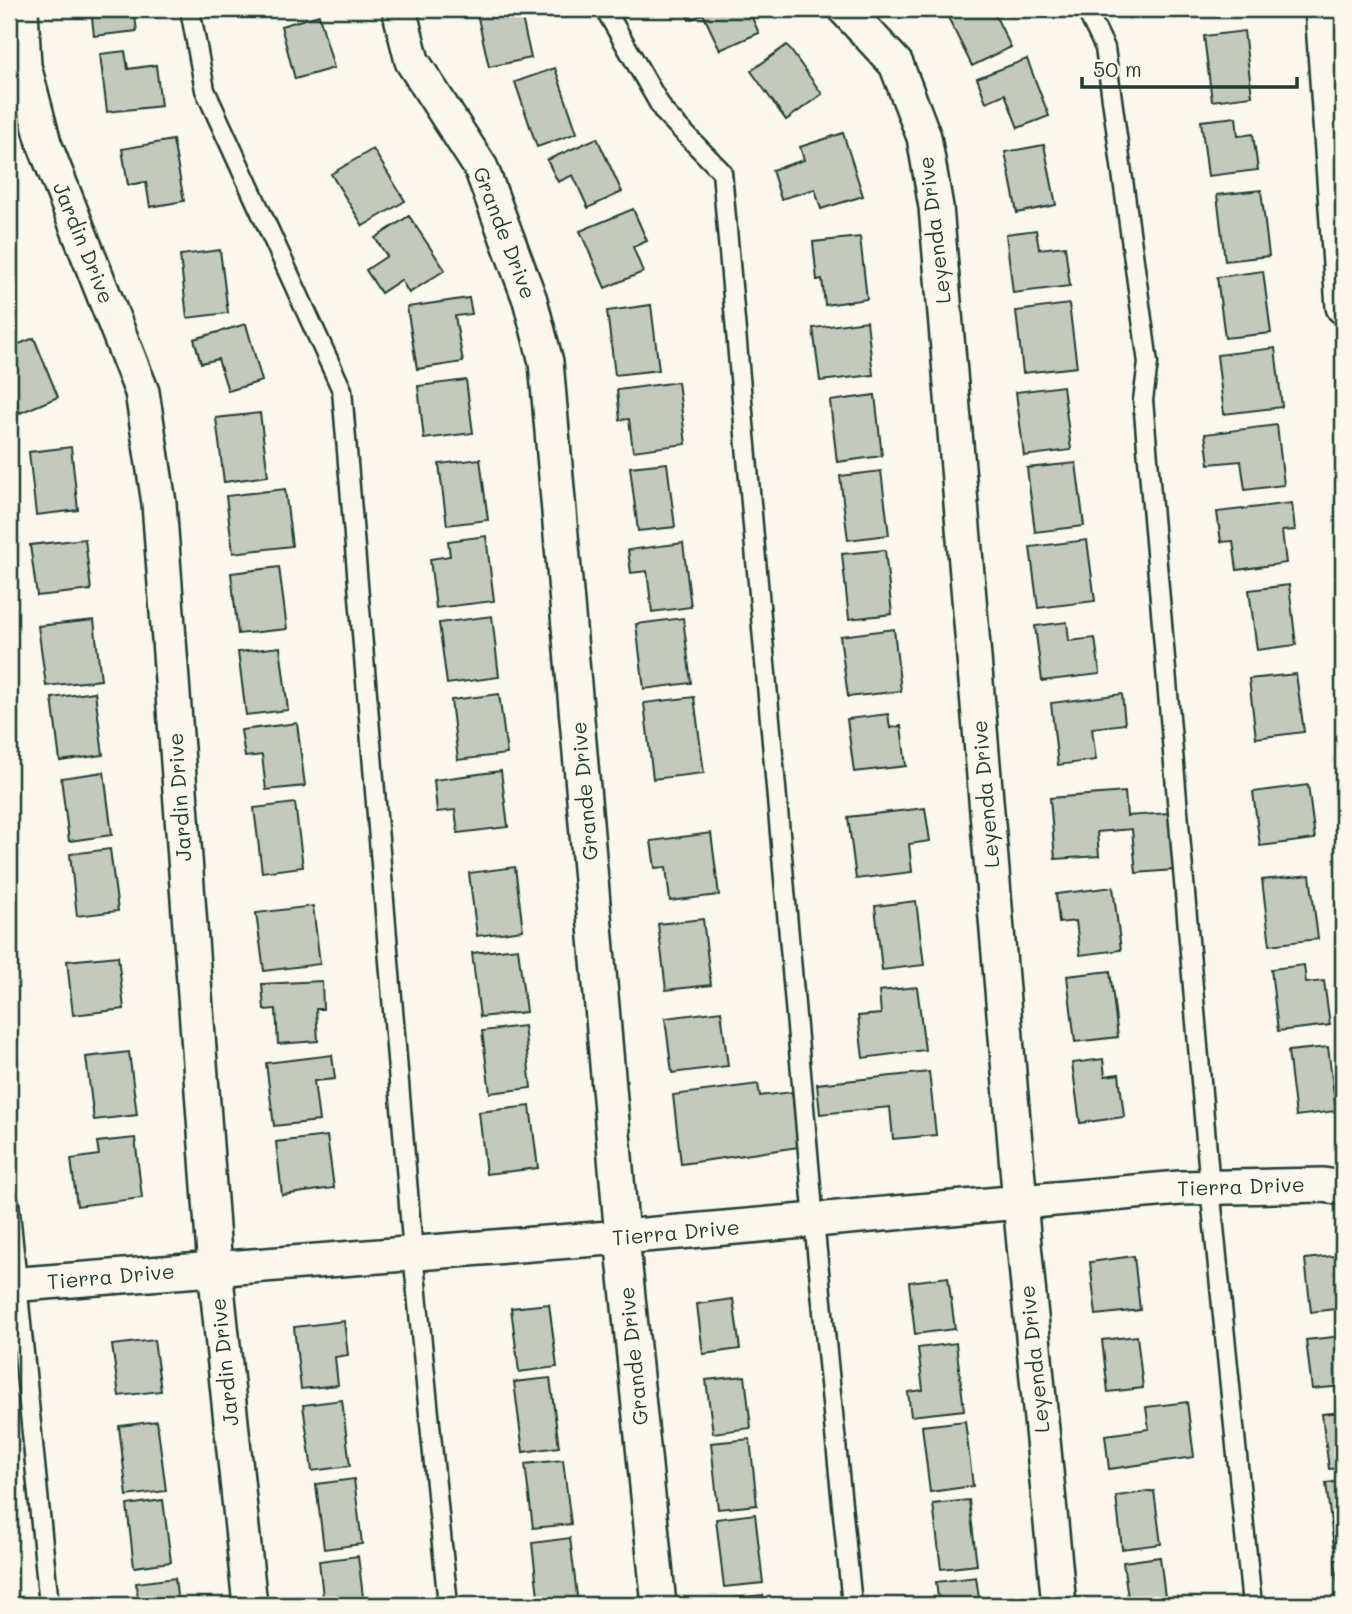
<svg xmlns="http://www.w3.org/2000/svg" width="1352" height="1614" viewBox="0 0 1352 1614" font-family="Mali,sans-serif">
<style>
.building{fill:#c4c9be;stroke:#1f3d34;stroke-width:2}
.lines{fill:none;stroke-linecap:round;stroke-linejoin:round}
.lane-casing{stroke:#1f3d34;stroke-width:23}
.street-casing{stroke:#1f3d34;stroke-width:38}
.lane{stroke:#fbf7ec;stroke-width:18}
.street{stroke:#fbf7ec;stroke-width:33}
.labels{text-anchor:middle;stroke-width:6;stroke-linejoin:round;paint-order:stroke}
.street-label{font-size:21px;fill:#1f3d34;stroke:#fbf7ec}
</style>
<rect width="100%" height="100%" fill="#fbf7ec"/>
<filter id="ink" filterUnits="userSpaceOnUse"><feTurbulence type="fractalNoise" baseFrequency=".0143" numOctaves="2"/><feDisplacementMap in="SourceGraphic" scale="14" xChannelSelector="R" yChannelSelector="G"/><feConvolveMatrix kernelMatrix="1 2 1 2 8 2 1 2 1" color-interpolation-filters="sRGB"/></filter>
<g filter="url(#ink)">
<path class="building" d="M91 9H134L137 31 94 36Z
M476 9H520L531 58 489 67Z
M684 9H748L759 33 720 50 703 14 689 20Z
M944 9H992L1011 47 972 66Z
M1123 9H1142L1129 18Z
M1175 9H1191L1180 16Z
M319 15 334 68 295 79 281 26Z
M1244 31 1252 96 1212 101 1204 36Z
M787 45 822 94 786 120 751 71Z
M125 51 128 69 156 65 161 106 107 112 100 54Z
M1027 59 1049 116 1018 128 1005 94 986 102 977 78Z
M555 68 577 133 537 147 515 82Z
M1236 117 1238 136 1253 134 1258 170 1208 176 1201 121Z
M843 133 863 196 821 209 815 189 781 199 772 170 804 160 800 147Z
M597 138 622 192 588 208 573 175 558 182 547 160Z
M173 140 184 201 150 207 146 182 128 185 122 149Z
M1044 145 1056 205 1017 213 1005 152Z
M373 149 405 201 363 226 331 174Z
M1261 190 1269 256 1225 261 1217 195Z
M633 209 647 241 633 247 643 272 605 288 580 231Z
M409 216 445 270 409 293 401 280 381 293 366 270 387 256 375 238Z
M1036 230 1039 249 1065 246 1070 286 1013 293 1006 234Z
M860 237 867 299 825 305 822 279 817 280 813 242Z
M220 250 228 313 187 318 180 255Z
M1263 271 1271 333 1225 338 1217 277Z
M469 298 472 314 455 316 463 362 417 369 407 307Z
M1069 304 1077 367 1023 373 1016 311Z
M651 305 659 370 615 375 607 311Z
M867 321 873 375 820 381 813 328Z
M246 324 262 381 228 391 218 359 201 363 194 339Z
M34 338 58 397 20 413 9 386V348Z
M1275 348 1282 407 1224 414 1217 355Z
M466 380 473 433 424 439 418 386Z
M678 382 686 444 633 451 629 419 620 420 617 390Z
M1063 386 1071 450 1024 456 1016 392Z
M875 395 882 456 837 462 830 401Z
M260 413 268 476 224 482 216 418Z
M1277 425 1284 485 1245 490 1241 461 1209 464 1205 434Z
M71 447 78 510 36 515 29 452Z
M480 459 488 520 447 525 439 464Z
M667 463 675 527 638 531 630 467Z
M1076 463 1084 526 1035 532 1027 468Z
M881 471 889 535 848 540 840 476Z
M285 489 292 546 233 553 226 496Z
M1292 503 1295 530 1282 531 1286 563 1237 570 1233 541 1221 542 1217 512Z
M486 536 494 601 436 608 430 559 450 556 448 541Z
M85 539 91 590 37 596 30 545Z
M1087 540 1095 601 1038 608 1030 547Z
M683 543 691 607 652 612 647 571 631 573 628 550Z
M885 550 892 614 849 619 842 554Z
M279 567 287 629 238 634 231 573Z
M1289 585 1296 645 1257 650 1249 590Z
M492 616 499 677 447 684 439 623Z
M683 618 691 683 644 689 636 624Z
M94 620 101 680 46 686 38 626Z
M1067 622 1069 641 1095 638 1100 674 1042 681 1035 626Z
M894 629 901 691 848 697 840 636Z
M280 647 288 710 246 715 238 652Z
M1296 674 1304 732 1256 738 1249 679Z
M95 692 103 755 60 761 52 698Z
M499 694 507 754 458 760 451 700Z
M1122 694 1125 724 1092 728 1096 760 1058 765 1051 703Z
M694 697 704 773 653 779 644 703Z
M888 714 890 728 901 726 906 766 854 772 847 719Z
M297 723 305 786 266 790 262 755 245 757 241 730Z
M501 771 508 827 458 833 455 810 437 812 434 780Z
M104 772 112 835 69 841 61 778Z
M1308 785 1315 839 1260 846 1253 792Z
M1125 792 1127 816 1169 813 1174 870 1136 873 1132 829 1097 832 1099 856 1055 859 1050 798Z
M295 803 303 867 262 872 254 808Z
M925 808 930 841 909 844 912 872 856 879 848 817Z
M711 833 719 895 670 901 666 867 655 868 651 841Z
M110 849 118 911 77 916 70 854Z
M515 867 523 930 477 936 469 873Z
M1310 875 1318 939 1270 945 1262 880Z
M1113 887 1121 950 1080 955 1076 921 1059 923 1056 894Z
M916 901 924 965 882 970 875 906Z
M313 906 320 964 264 971 256 913Z
M703 919 711 985 666 990 658 924Z
M518 948 526 1012 480 1017 472 953Z
M118 956 124 1009 73 1015 67 961Z
M1304 965 1306 983 1324 981 1330 1025 1278 1031 1271 969Z
M1110 971 1118 1037 1075 1042 1067 976Z
M322 981 323 1009H316L318 1041 278 1044 276 1009 264 1010 262 984Z
M917 987 925 1050 863 1058 858 1016 881 1014 879 991Z
M721 1011 728 1066 672 1073 665 1018Z
M524 1026 531 1088 490 1093 482 1031Z
M1328 1047 1336 1111 1296 1116 1288 1051Z
M129 1052 137 1115 94 1120 86 1057Z
M332 1055 335 1079 314 1081 319 1121 274 1126 266 1063Z
M1103 1059 1105 1076 1119 1074 1124 1117 1080 1123 1072 1063Z
M929 1072 936 1135 893 1139 890 1107 820 1114 817 1084Z
M758 1084 760 1096 792 1092 799 1147 681 1164 673 1095Z
M530 1106 538 1168 486 1174 479 1112Z
M327 1136 334 1188 282 1195 276 1142Z
M135 1138 142 1198 77 1206 71 1159 99 1155 97 1142Z
M1343 1255V1308L1311 1312 1305 1259Z
M1134 1256 1140 1310 1096 1315 1090 1262Z
M948 1277 955 1329 915 1334 909 1282Z
M733 1299 740 1349 703 1354 697 1304Z
M549 1304 557 1367 519 1372 511 1308Z
M344 1321 348 1355 335 1357 338 1385 301 1389 294 1327Z
M1137 1336 1143 1388 1108 1392 1102 1340Z
M1343 1336V1386L1312 1389 1306 1340Z
M154 1340 161 1391 119 1396 112 1345Z
M956 1343 964 1410 911 1416 908 1392 923 1390 918 1348Z
M745 1376 751 1428 713 1433 706 1380Z
M550 1378 559 1447 523 1452 514 1382Z
M342 1400 350 1466 312 1471 303 1405Z
M1187 1402 1194 1457 1109 1469 1105 1435 1149 1429 1146 1407Z
M1343 1412V1468L1329 1469 1322 1414Z
M157 1421 166 1491 127 1496 119 1426Z
M965 1421 973 1486 930 1492 922 1426Z
M750 1439 757 1505 718 1509 711 1443Z
M563 1460 571 1524 533 1528 525 1464Z
M354 1479 362 1544 324 1549 316 1484Z
M1343 1481V1546L1334 1547 1326 1483Z
M1154 1491 1161 1544 1122 1549 1116 1496Z
M163 1500 171 1562 134 1567 127 1505Z
M969 1500 977 1565 941 1569 933 1504Z
M755 1514 763 1583 724 1587 716 1519Z
M570 1538 578 1604 539 1605 532 1543Z
M358 1556 364 1605H324L319 1561Z
M1160 1557 1166 1605H1129L1123 1562Z
M1343 1559V1605H1340L1335 1560Z
M976 1577 980 1605H939L936 1582Z
M175 1578 178 1605H139L136 1583Z
M763 1595 764 1605H725L724 1599Z"/>
<g class="lines">
<g class="lane-casing">
<path id="lane" d="M190 9 205 90 342 390 413 1253 448 1605
M605 9 664 112 722 172 814 1221 852 1605
M1086 9 1105 48 1148 363 1143 400 1210 1187 1252 1605
M9 1202 49 1605"/>
</g>
<g class="street-casing">
<path id="street" d="M21 9 24 66 44 143 142 392 159 503 215 1268 250 1605
M399 9 412 61 481 168 530 300 546 362 622 1237 659 1605
M845 9 896 64 924 137 936 207 1020 1203 1059 1605
M1322 9 1343 307
M9 1285 622 1237 1180 1188 1323 1185 1343 1188"/>
</g>
<use href="#lane" class="lane"/>
<use href="#street" class="street"/>
</g>
</g>
<g class="labels">
<g class="street-label">
<text transform="translate(935 230) rotate(-97)" y="7">Leyenda Drive</text>
<text transform="translate(504 233) rotate(69)" y="7">Grande Drive</text>
<text transform="translate(83 243) rotate(68)" y="7">Jardin Drive</text>
<text transform="translate(585 791) rotate(-95)" y="7">Grande Drive</text>
<text transform="translate(986 794) rotate(-95)" y="7">Leyenda Drive</text>
<text transform="translate(180 797) rotate(-94)" y="7">Jardin Drive</text>
<text transform="translate(1241 1187) rotate(-2)" y="7">Tierra Drive</text>
<text transform="translate(676 1233) rotate(-5)" y="7">Tierra Drive</text>
<text transform="translate(111 1277) rotate(-5)" y="7">Tierra Drive</text>
<text transform="translate(634 1356) rotate(-96)" y="7">Grande Drive</text>
<text transform="translate(1035 1359) rotate(-96)" y="7">Leyenda Drive</text>
<text transform="translate(225 1362) rotate(-96)" y="7">Jardin Drive</text>
</g>
</g>
<rect width="1352" height="1614" fill="none" stroke="#fbf7ec" stroke-width="35"/>
<rect x="18" y="18" width="1317" height="1579" fill="none" stroke="#1f3d34" stroke-width="2.5" filter="url(#ink)"/>
<path d="M1082 77v10h215v-10" fill="none" stroke="#1f3d34" stroke-width="3.5"/>
<text x="1093" y="77" font-size="21" fill="#1f3d34" stroke="#fbf7ec" stroke-width="5" paint-order="stroke">50 m</text>
</svg>
